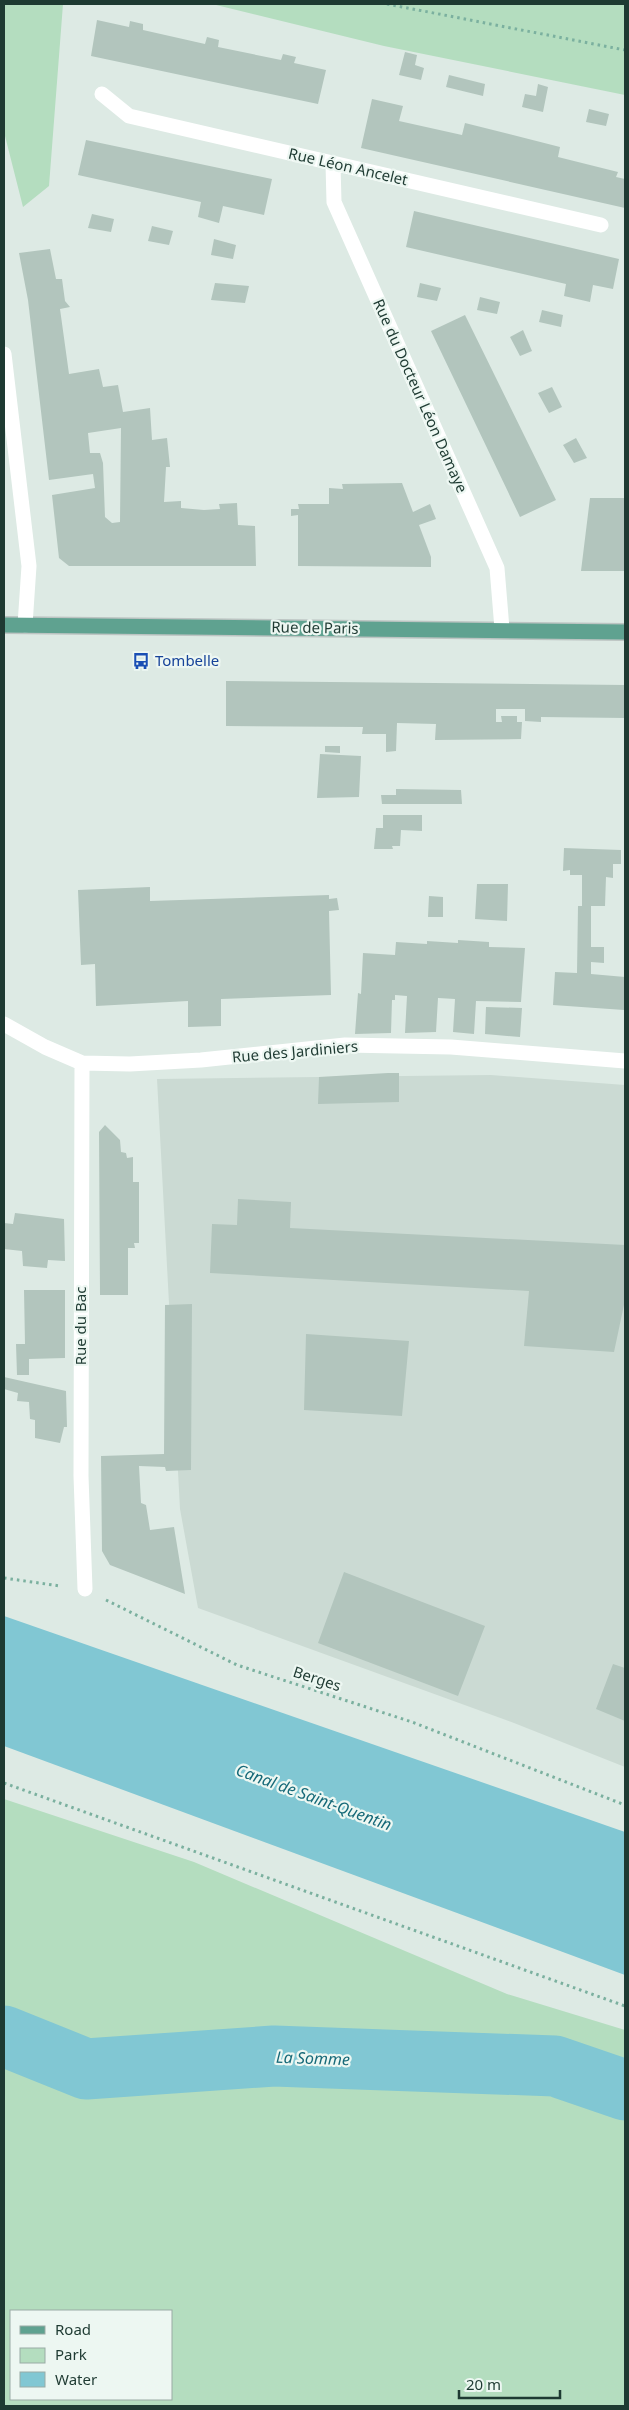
<svg xmlns="http://www.w3.org/2000/svg" width="629" height="2410" viewBox="0 0 629 2410" font-family="'Noto Sans',sans-serif">
<style>
.built{fill:#cbdad3}
.green{fill:#b4ddbf;fill-rule:evenodd}
.water{fill:#81c7d3}
.lines{fill:none;stroke-linecap:round;stroke-linejoin:round}
.river{stroke:#81c7d3;stroke-width:61}
.building{fill:#b2c5bd;fill-rule:evenodd}
.major-casing{stroke:#bcc4c2;stroke-width:18}
.path{stroke:#7bb09f;stroke-width:3;stroke-dasharray:2.5 4;stroke-linecap:butt}
.minor{stroke:#fff;stroke-width:15}
.major{stroke:#5fa290;stroke-width:15}
.labels{text-anchor:middle;stroke-width:4.5;stroke-linejoin:round;paint-order:stroke}
.street-label{font-size:15px;fill:#1e3a32;stroke:#edf7f2}
.transit-label{font-size:15px;fill:#164399;stroke:#edf7f2;text-anchor:start}
.water-label{font-size:16px;font-style:italic;fill:#166978;stroke:#edf7f2}
</style>
<rect width="100%" height="100%" fill="#ddeae4"/>
<path class="built" d="M491 1075 625 1085V1767L514 1723 198 1608 180 1509 157 1079Z"/>
<path class="green" d="M4 4H63L49 186 23 207 4 132Z
M212 4H625V95L384 46Z
M4 1799 194 1862 507 1994 625 2030V2406H4ZM11 2311H171V2399H11Z"/>
<path class="water" d="M4 1616 625 1832V1975L4 1746Z"/>
<g class="lines">
<path class="river" d="M4 2036 86 2069 274 2056 555 2066 625 2090"/>
</g>
<path class="building" d="M97 20 129 27 130 21 143 24V30L205 44 207 37 219 40 218 47 281 60 283 54 296 57 294 63 326 70 318 104 91 56Z
M405 52 417 55 415 65 424 68 421 80 399 75Z
M449 75 485 84 483 96 446 87Z
M538 84 548 87 543 112 522 107 525 94 536 96Z
M372 99 403 106 399 121 462 135 465 123 560 147 558 157 618 172 616 177 625 179V208L361 148Z
M589 109 609 114 606 126 586 122Z
M86 140 272 179 264 215 223 206 219 223 198 217 201 202 78 175Z
M414 211 619 259 613 289 593 285 590 302 564 296 566 284 406 247Z
M92 214 114 219 111 232 88 228Z
M152 226 173 231 169 245 148 241Z
M214 239 236 245 233 259 211 255Z
M50 249 56 279H62L65 301 70 307 60 309 69 374 99 369 103 387 118 385 123 412 150 408 152 440 167 438 170 467H166L164 502 181 501V508L204 510 220 509 219 504 237 503 238 525 255 526 256 566H69L59 558 52 495 95 488 93 474 49 480 28 300 19 253ZM121 428 120 522 112 523 105 517 103 463 100 453H90L88 433Z
M215 283 249 286 245 303 211 300Z
M420 283 441 288 437 301 417 297Z
M480 297 500 302 497 314 477 310Z
M542 310 563 315 561 327 539 322Z
M465 315 556 500 520 517 431 331Z
M523 330 532 351 520 356 510 337Z
M552 387 562 407 549 413 538 393Z
M576 438 587 458 574 463 563 445Z
M402 483 413 512 430 504 436 519 419 525 431 557V567L298 566V515L291 516V509H299L298 504H329V488L343 489 342 484Z
M590 498H625V571H581Z
M226 681 625 685V718L541 717V722L525 721V709H496V722H502L501 716H517V722H522L521 739 435 740 436 724 397 723 396 751 386 752V734H362L363 727 226 726Z
M325 746H340V753L325 752Z
M320 754 361 756 359 797 317 798Z
M396 789 461 790 462 804H382L381 795H396Z
M383 815H422V831L401 830 400 846H392L393 849H374L376 828H383Z
M564 848 621 850V864H613V878L606 877 605 906H591V947H604V963L591 962V974L625 977 624 1010 553 1005 555 972 577 973 578 906H582V875H570V870L563 871Z
M477 884H508L507 921 475 919Z
M150 887V901L329 895V899L337 898 339 910 329 911 331 995 221 999V1026L188 1027V1001L96 1006 95 964 81 965 78 890Z
M429 896 443 897V917H428Z
M458 940 489 942V947L525 948 521 1002 476 1001 474 1034 453 1032 455 999 438 998 436 1032 405 1033 407 996 395 995V1000H392L391 1033 355 1034 358 993 361 994 363 953 395 955 396 942 427 944V941L458 943Z
M486 1007 522 1008 520 1037 485 1034Z
M388 1073H399V1102L318 1104 319 1077Z
M105 1125 120 1140 121 1152 126 1153 127 1158 133 1157V1182H139V1243H134L135 1248H128V1295H100L99 1132Z
M238 1199 291 1202 290 1228 625 1245V1300L614 1352 524 1346 529 1291 210 1273 212 1224 237 1225Z
M15 1213 64 1219 65 1261 48 1260 47 1268 23 1266 22 1251 4 1249V1223L13 1224Z
M24 1290H65V1358L29 1359V1375H17L16 1344H25Z
M192 1304 191 1470 166 1471 165 1467 139 1466 141 1503 146 1505 150 1530 174 1527 185 1594 110 1565 102 1551 101 1456 164 1454 165 1305Z
M306 1334 409 1341 402 1416 304 1410Z
M4 1377 66 1391 67 1427H64L60 1443 35 1438V1420L30 1419 29 1402 17 1401 18 1393 4 1389Z
M344 1572 485 1626 458 1696 318 1643Z
M613 1664 625 1668V1721L596 1709Z"/>
<g class="lines">
<g class="major-casing">
<path id="major" d="M4 625 625 632"/>
</g>
<path class="path" d="M387 4 625 50
M4 1578 60 1586
M106 1600 237 1665 412 1722 625 1805
M4 1783 625 2006"/>
<path class="minor" d="M102 94 129 116 601 225
M333 164 334 202 497 568 502 629
M4 354 29 566 25 625
M4 1024 45 1047 82 1063 130 1064 201 1060 345 1045 451 1047 625 1061
M82 1063 81 1476 85 1589"/>
<use href="#major" class="major"/>
</g>
<defs>
<g id="bus-bare" transform="scale(1.35)"><path d="M-5-6H5V4H4V6H2V4H-2V6H-4V4H-5ZM-3.5-4V0h7V-4ZM-3.5 1.2v1.5H-2V1.2ZM2 1.2v1.5H3.5V1.2Z" fill="#1a4fb4" stroke="#edf7f2" stroke-width="2.5" paint-order="stroke"/></g>
</defs>
<g fill-rule="evenodd">
<use href="#bus-bare" x="141" y="661"/>
</g>
<g class="labels">
<g class="street-label">
<text transform="translate(348 167) rotate(13)" y="5">Rue Léon Ancelet</text>
<text transform="translate(420 396) rotate(66)" y="5">Rue du Docteur Léon Damaye</text>
<text transform="translate(315 628) rotate(1)" y="5">Rue de Paris</text>
<text transform="translate(295 1052) rotate(-5)" y="5">Rue des Jardiniers</text>
<text transform="translate(81 1326) rotate(-90)" y="5">Rue du Bac</text>
<text transform="translate(317 1679) rotate(18)" y="5">Berges</text>
</g>
<g class="transit-label">
<text x="155" y="666">Tombelle</text>
</g>
<g class="water-label">
<text transform="translate(314 1797) rotate(20)" y="6">Canal de Saint-Quentin</text>
<text transform="translate(313 2058) rotate(2)" y="6">La Somme</text>
</g>
</g>
<rect width="629" height="2410" fill="none" stroke="#1e3a32" stroke-width="10"/>
<rect x="10" y="2310" width="162" height="90" fill="#edf7f2" stroke="#9aaba5"/>
<rect x="20" y="2326" width="25" height="8" fill="#5fa290" stroke="#9aaba5"/>
<text x="55" y="2335" font-size="15" fill="#1e3a32">Road</text>
<rect x="20" y="2348" width="25" height="15" fill="#b4ddbf" stroke="#9aaba5"/>
<text x="55" y="2360" font-size="15" fill="#1e3a32">Park</text>
<rect x="20" y="2372" width="25" height="15" fill="#81c7d3" stroke="#9aaba5"/>
<text x="55" y="2385" font-size="15" fill="#1e3a32">Water</text>
<path d="M459 2390v8h101v-8" fill="none" stroke="#1e3a32" stroke-width="2.5"/>
<text x="466" y="2390" font-size="15" fill="#1e3a32" stroke="#edf7f2" stroke-width="4" paint-order="stroke">20 m</text>
</svg>
